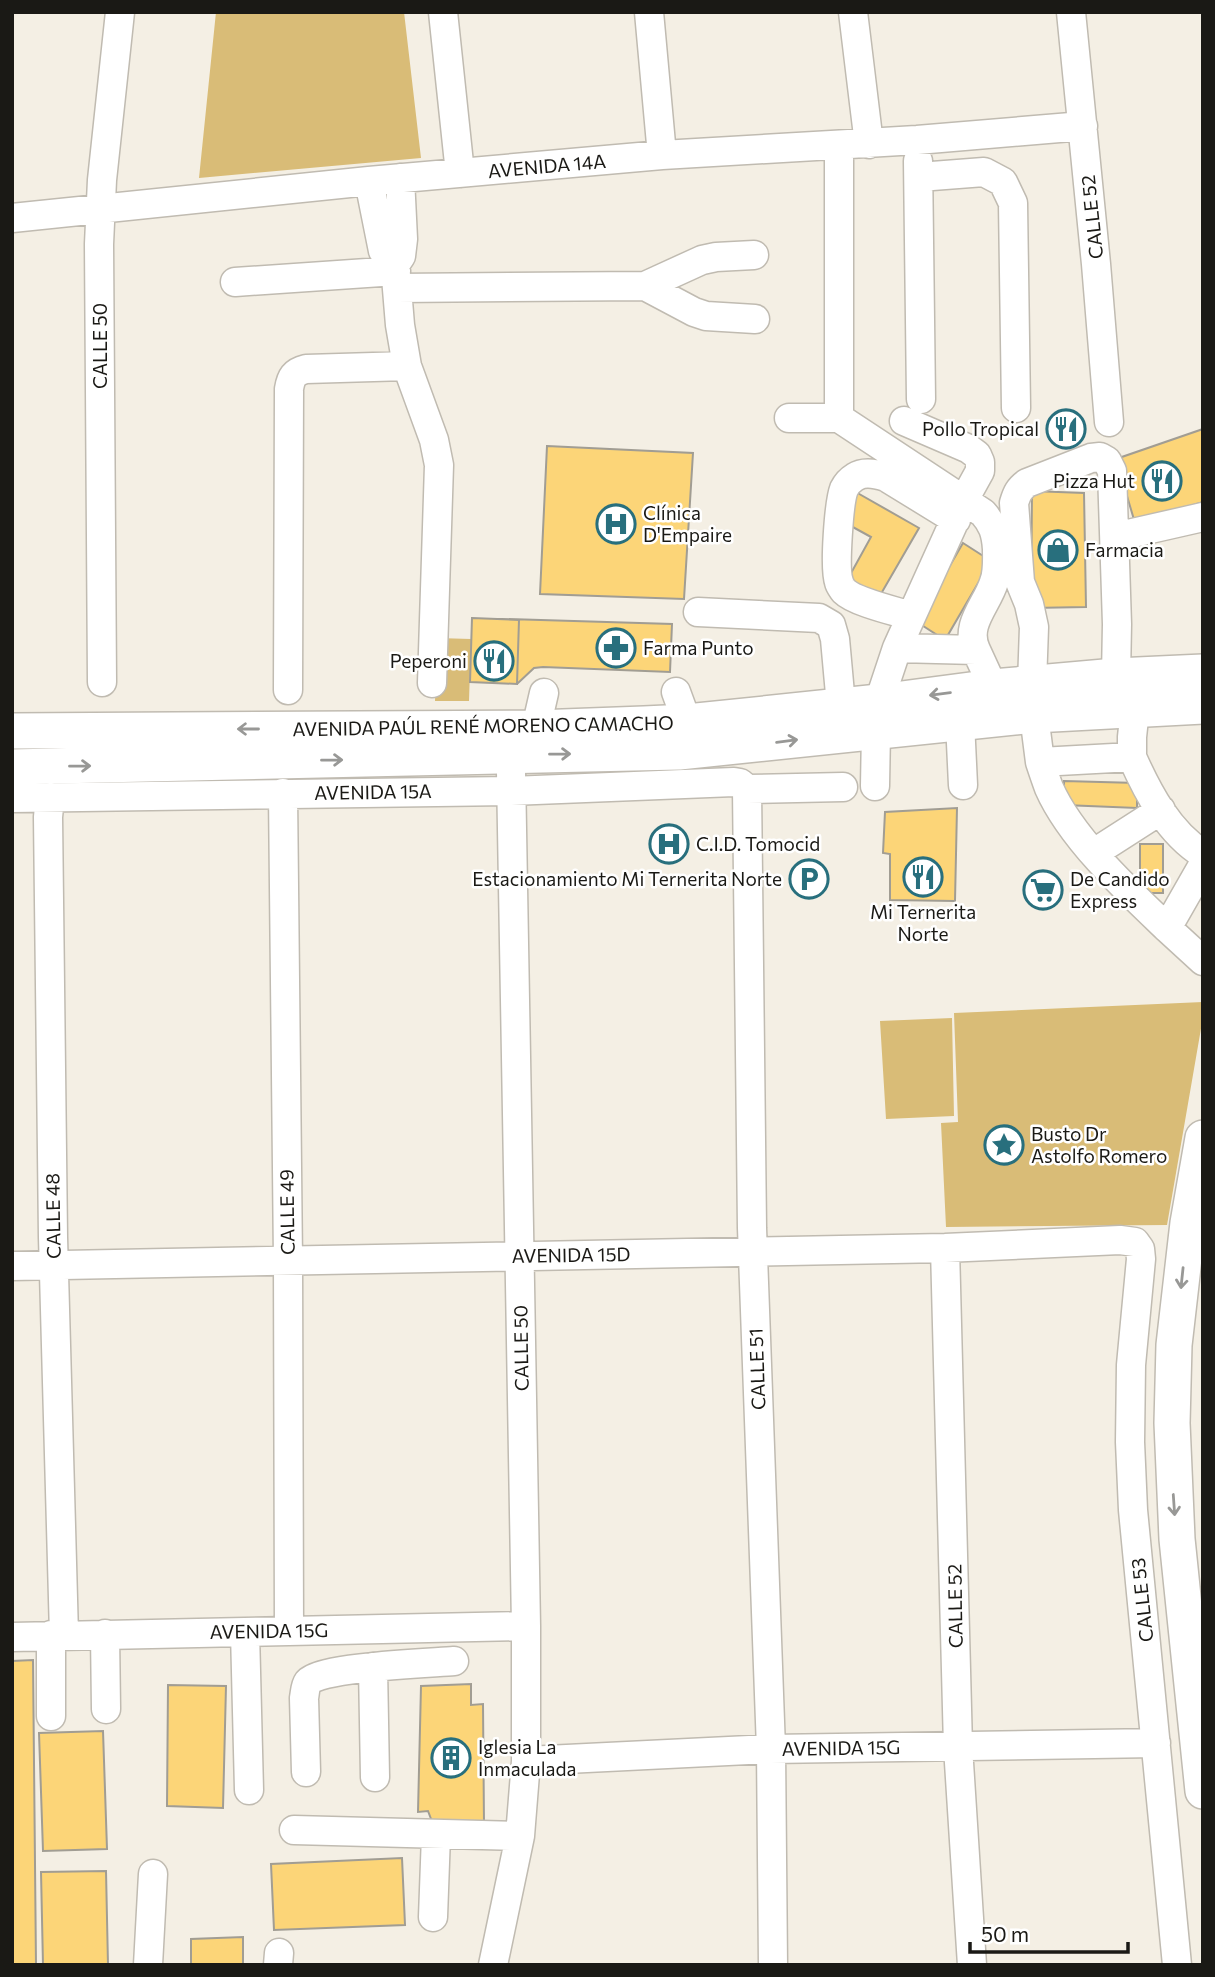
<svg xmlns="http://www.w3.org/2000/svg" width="1215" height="1977" viewBox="0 0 1215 1977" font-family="Commissioner,sans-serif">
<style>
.green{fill:#d9bc77}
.building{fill:#fcd578;stroke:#a19d93;stroke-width:2}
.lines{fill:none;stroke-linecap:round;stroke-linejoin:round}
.minor-casing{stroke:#c0bbb1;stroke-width:31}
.major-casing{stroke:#c0bbb1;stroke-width:38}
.minor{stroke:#fff;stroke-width:28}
.major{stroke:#fff;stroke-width:35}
.oneway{stroke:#989896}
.labels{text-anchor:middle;stroke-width:5;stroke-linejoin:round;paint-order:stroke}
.street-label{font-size:19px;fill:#1a1915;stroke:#fff}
.poi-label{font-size:19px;fill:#1a1915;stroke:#fff;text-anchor:start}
</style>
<rect width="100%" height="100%" fill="#f4efe4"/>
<path class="green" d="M216 12H404L421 158 199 178Z
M437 638 471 639 469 701H435Z
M1203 1002V1017L1167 1225 946 1227 941 1123 958 1122 954 1013Z
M952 1018 954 1116 886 1119 880 1021Z"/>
<path class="building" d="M1203 429V502L1135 523 1116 459Z
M547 446 693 453 684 599 540 594Z
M854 491 919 528 878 599 845 584 871 537 840 520Z
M1032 491 1084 493 1086 607 1031 608Z
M963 543 991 561 945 640 917 622Z
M472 618 672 624 670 672 543 667 534 668 517 684 470 682Z
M472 618 519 620 517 684 470 682Z
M1064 781 1137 783V808L1064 805Z
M957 808 955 901 890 900V854L883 853 885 812Z
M1140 844H1163V893H1140Z
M33 1660 36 1965H12V1661Z
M471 1684V1705L483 1704 484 1824H433L428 1811 418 1812 421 1686Z
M168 1685 226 1686 223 1808 167 1806Z
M103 1731 107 1849 43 1851 39 1733Z
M402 1858 405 1925 274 1930 271 1864Z
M106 1871 108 1965H43L41 1872Z
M243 1937V1965H191V1939Z"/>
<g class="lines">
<g class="minor-casing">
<path id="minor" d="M443 12 460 173
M649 12 662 155
M853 12 869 144
M1071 12 1096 264 1109 422
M839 145V418L983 513C993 524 996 534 997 549 997 560 998 572 994 582 987 605 964 625 976 650
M918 161 921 399
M919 177 984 172 1003 182 1013 203 1016 408
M400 178 403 239 401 256 395 265 400 325 407 366 434 440 439 465 432 683
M369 181 383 251 395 265
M12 218 369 181 662 155 917 140 1083 126
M235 282 396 271
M645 286 694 312 706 316 755 319
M397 288 645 286 702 260 716 257 754 255
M789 418H839
M1115 537 1203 517
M698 612 819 618 831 625 835 639 841 705
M911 616C895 611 855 602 844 591 843 590 839 584 839 582 834 569 839 502 844 489 846 485 850 480 855 477 864 471 877 474 886 477L956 520
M897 648 964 500 980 471V462L977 455 969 449 904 421
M102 682 99 244 102 180 120 12
M1032 684 1034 627 1029 604 1020 582 1014 503C1017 493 1019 489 1027 483L1091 458 1100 457 1107 461 1112 471 1117 624 1116 676
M288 690 289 389C291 377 294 372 306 369L407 366
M676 692 687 722
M879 702 897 648 976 650 993 687
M1034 715 1040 762 1132 757V737L1135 709
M960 722 963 785
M536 728 544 693
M1132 757C1148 793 1169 833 1203 854
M1040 762C1043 771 1046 780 1049 788 1071 838 1127 890 1167 928
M875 786 876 731
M747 789 843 787
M283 793 288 1261 289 1631
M50 797 48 817 53 1237 64 1635
M12 798 511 791 734 782 740 783 747 789 752 1228 771 1749 773 1965
M1094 853 1161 810
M1203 865 1167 928 1203 961
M945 1248 958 1747 972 1965
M12 1266 945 1248 1120 1240 1135 1242 1140 1249 1141 1259 1131 1365 1130 1442 1133 1510 1177 1965
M245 1632 249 1790
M105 1634 106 1709
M51 1635V1716
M12 1637 526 1626
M373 1667 375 1777
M526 1761 771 1749 1156 1743
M306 1772 304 1698C305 1693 305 1686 308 1682 319 1667 431 1663 454 1661
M294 1830 520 1836
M433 1917 436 1835
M148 1965 153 1874
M278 1965 279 1953
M493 1965 520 1836 526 1761V1626L511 772"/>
</g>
<g class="major-casing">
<path id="major" d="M12 731 536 728 644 724 687 722 879 702 993 687 1116 676 1203 672
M12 767 679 752 1034 715 1203 706
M1203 1138 1188 1223 1174 1345 1172 1423 1177 1539 1203 1791"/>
</g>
<use href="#minor" class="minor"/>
<use href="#major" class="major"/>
</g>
<defs><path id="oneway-shaft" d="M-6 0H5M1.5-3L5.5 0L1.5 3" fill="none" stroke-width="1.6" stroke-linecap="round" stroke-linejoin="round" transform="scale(1.75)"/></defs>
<g class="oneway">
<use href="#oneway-shaft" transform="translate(940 694) rotate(173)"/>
<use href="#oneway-shaft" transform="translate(248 729) rotate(180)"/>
<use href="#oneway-shaft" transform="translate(787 741) rotate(-7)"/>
<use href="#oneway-shaft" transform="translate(560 754) rotate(-1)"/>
<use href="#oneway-shaft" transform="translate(332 760) rotate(-1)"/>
<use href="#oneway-shaft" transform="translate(80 766) rotate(-1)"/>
<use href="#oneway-shaft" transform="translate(1182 1278) rotate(96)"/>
<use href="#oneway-shaft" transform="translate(1174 1505) rotate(86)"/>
</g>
<defs>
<g id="restaurant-ring" transform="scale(2.0125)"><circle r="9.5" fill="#fff" stroke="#286f7d" stroke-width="1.5"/><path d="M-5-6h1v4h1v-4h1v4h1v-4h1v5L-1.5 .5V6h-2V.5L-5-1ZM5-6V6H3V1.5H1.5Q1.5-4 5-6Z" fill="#286f7d"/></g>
<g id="hospital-ring" transform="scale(2.0125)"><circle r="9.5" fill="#fff" stroke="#286f7d" stroke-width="1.5"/><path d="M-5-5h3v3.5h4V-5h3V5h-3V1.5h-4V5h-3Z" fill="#286f7d"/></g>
<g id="shop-ring" transform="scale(2.0125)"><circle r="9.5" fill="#fff" stroke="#286f7d" stroke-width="1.5"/><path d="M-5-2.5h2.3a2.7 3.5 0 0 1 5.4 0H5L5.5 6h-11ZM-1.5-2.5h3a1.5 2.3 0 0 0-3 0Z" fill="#286f7d"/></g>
<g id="pharmacy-ring" transform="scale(2.0125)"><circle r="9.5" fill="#fff" stroke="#286f7d" stroke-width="1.5"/><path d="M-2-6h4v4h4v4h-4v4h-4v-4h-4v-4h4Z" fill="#286f7d"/></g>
<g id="parking-ring" transform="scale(2.0125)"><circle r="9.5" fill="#fff" stroke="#286f7d" stroke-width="1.5"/><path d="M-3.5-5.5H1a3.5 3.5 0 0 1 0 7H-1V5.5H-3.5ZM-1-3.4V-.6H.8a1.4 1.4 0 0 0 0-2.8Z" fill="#286f7d"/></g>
<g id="supermarket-ring" transform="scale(2.0125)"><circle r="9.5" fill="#fff" stroke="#286f7d" stroke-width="1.5"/><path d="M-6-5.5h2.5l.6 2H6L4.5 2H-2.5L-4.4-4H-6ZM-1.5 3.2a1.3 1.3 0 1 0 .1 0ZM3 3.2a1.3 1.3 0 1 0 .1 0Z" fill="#286f7d"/></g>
<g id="sight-ring" transform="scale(2.0125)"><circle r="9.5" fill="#fff" stroke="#286f7d" stroke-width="1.5"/><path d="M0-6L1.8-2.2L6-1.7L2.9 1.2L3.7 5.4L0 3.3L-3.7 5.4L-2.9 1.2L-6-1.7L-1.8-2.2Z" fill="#286f7d"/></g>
<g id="building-ring" transform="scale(2.0125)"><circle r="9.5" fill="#fff" stroke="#286f7d" stroke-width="1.5"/><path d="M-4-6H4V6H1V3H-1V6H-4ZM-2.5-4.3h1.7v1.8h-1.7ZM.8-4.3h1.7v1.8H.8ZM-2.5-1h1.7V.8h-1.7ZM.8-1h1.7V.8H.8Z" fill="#286f7d"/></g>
</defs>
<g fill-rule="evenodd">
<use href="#restaurant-ring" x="1066" y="429"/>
<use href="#restaurant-ring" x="1162" y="481"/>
<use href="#hospital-ring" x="616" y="524"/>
<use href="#shop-ring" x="1058" y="550"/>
<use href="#pharmacy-ring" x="616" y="648"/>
<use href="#restaurant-ring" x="494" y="661"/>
<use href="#hospital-ring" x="669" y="844"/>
<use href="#restaurant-ring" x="923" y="877"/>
<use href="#parking-ring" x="809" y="879"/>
<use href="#supermarket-ring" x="1043" y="890"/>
<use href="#sight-ring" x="1004" y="1145"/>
<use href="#building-ring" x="451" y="1758"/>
</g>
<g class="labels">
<g class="street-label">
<text transform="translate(547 166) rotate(-5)" y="7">AVENIDA 14A</text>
<text transform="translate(1092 217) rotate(-96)" y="7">CALLE 52</text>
<text transform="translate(100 346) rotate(-90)" y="7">CALLE 50</text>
<text transform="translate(483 726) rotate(-1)" y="7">AVENIDA PAÚL RENÉ MORENO CAMACHO</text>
<text transform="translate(373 792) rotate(-1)" y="7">AVENIDA 15A</text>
<text transform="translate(287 1212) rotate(-91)" y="7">CALLE 49</text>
<text transform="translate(53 1216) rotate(-91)" y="7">CALLE 48</text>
<text transform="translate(571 1255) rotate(-1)" y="7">AVENIDA 15D</text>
<text transform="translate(521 1348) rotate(-91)" y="7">CALLE 50</text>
<text transform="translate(757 1369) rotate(-92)" y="7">CALLE 51</text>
<text transform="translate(1142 1600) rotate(-96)" y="7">CALLE 53</text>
<text transform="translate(955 1606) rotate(-91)" y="7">CALLE 52</text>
<text transform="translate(269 1631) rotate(-1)" y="7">AVENIDA 15G</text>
<text transform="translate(841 1748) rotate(-1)" y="7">AVENIDA 15G</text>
</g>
<g class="poi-label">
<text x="1039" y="436" text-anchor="end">Pollo Tropical</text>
<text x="1135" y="488" text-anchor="end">Pizza Hut</text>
<text x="643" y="520">Clínica<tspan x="643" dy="22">D'Empaire</tspan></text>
<text x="1085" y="557">Farmacia</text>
<text x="643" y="655">Farma Punto</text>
<text x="467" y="668" text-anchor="end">Peperoni</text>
<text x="696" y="851">C.I.D. Tomocid</text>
<text x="782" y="886" text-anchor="end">Estacionamiento Mi Ternerita Norte</text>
<text x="1070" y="886">De Candido<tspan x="1070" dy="22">Express</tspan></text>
<text x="923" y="919" text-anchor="middle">Mi Ternerita<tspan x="923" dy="22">Norte</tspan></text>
<text x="1031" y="1141">Busto Dr<tspan x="1031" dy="22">Astolfo Romero</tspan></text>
<text x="478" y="1754">Iglesia La<tspan x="478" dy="22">Inmaculada</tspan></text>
</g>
</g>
<rect width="1215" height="1977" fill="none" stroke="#1a1915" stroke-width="28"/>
<path d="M970 1942v10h158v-10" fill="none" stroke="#1a1915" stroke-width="3.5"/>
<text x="981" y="1942" font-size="21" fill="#1a1915" stroke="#ffffff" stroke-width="5" paint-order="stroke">50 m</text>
</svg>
